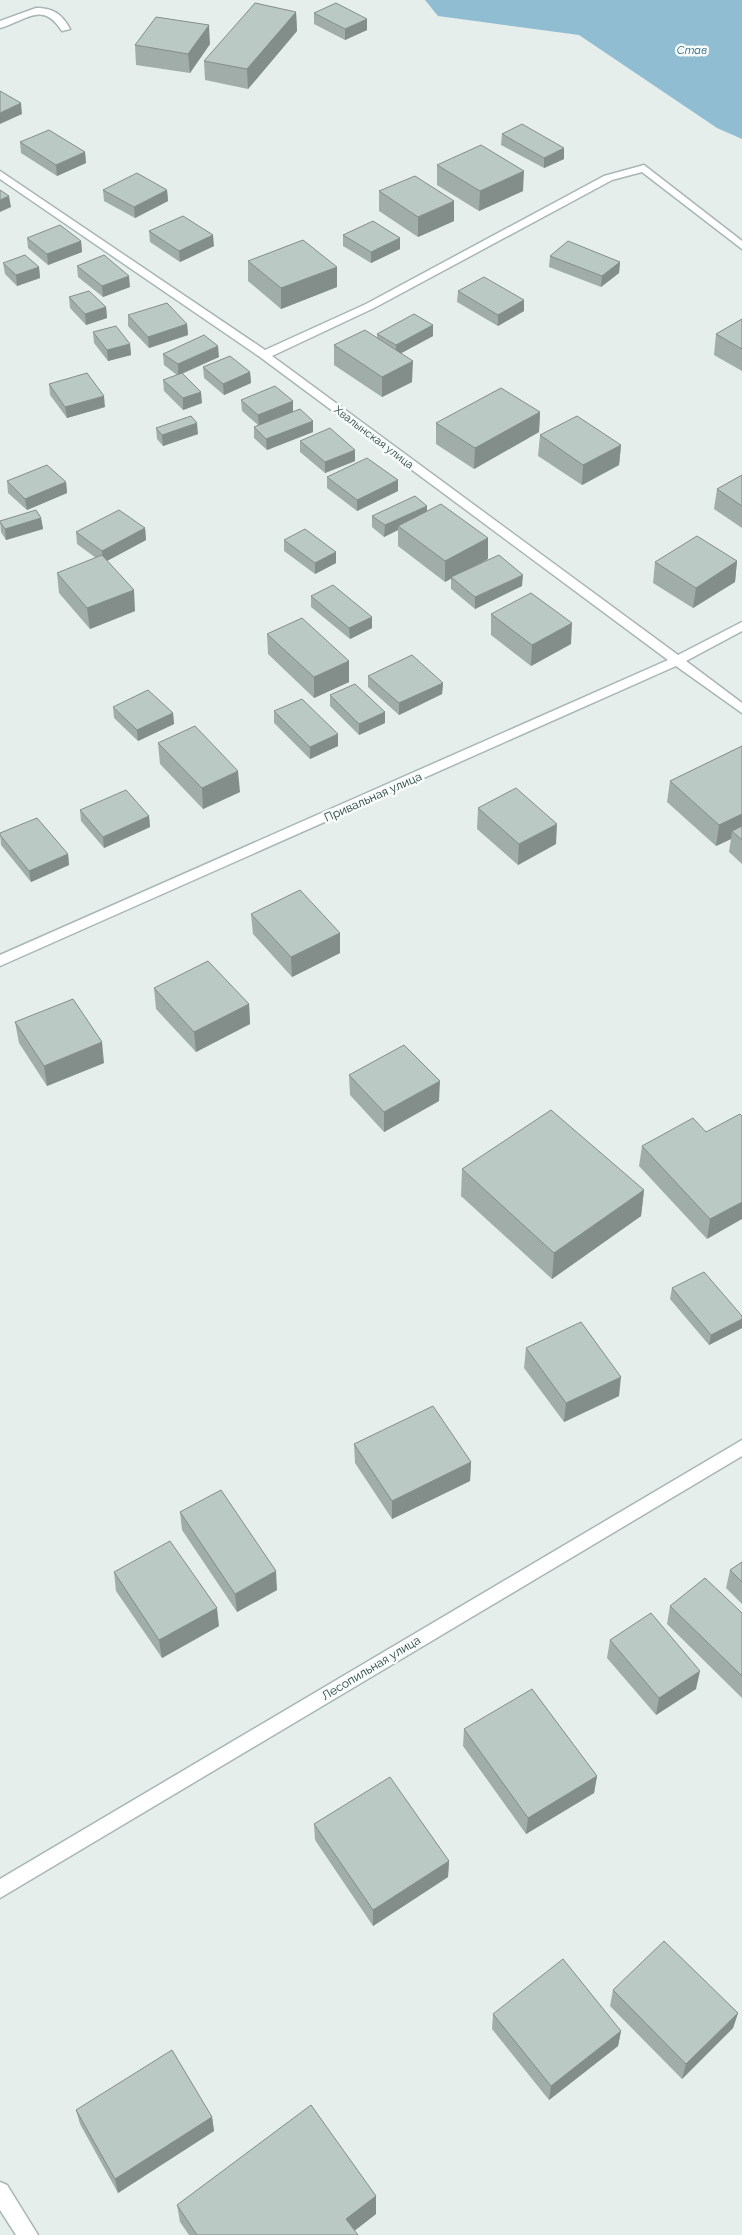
<svg xmlns="http://www.w3.org/2000/svg" width="742" height="2235" viewBox="0 0 742 2235" font-family="Raleway,sans-serif">
<style>
.water{fill:#90bdd1}
.lines{fill:none;stroke-linecap:round;stroke-linejoin:round}
.minor-casing{stroke:#a8b6b4;stroke-width:3}
.minor{fill:#fff;fill-rule:evenodd}
.wall{fill:#a1ada9}
.shaded-wall{fill:#838d8a}
.building{fill:#bbc9c5;stroke:#838d8a}
.labels{text-anchor:middle;stroke-width:5;stroke-linejoin:round;paint-order:stroke}
.far-water-label{font-size:11px;font-style:italic;fill:#205e7c;stroke:#f7fbf9}
.far-street-label{font-size:11px;fill:#25403d;stroke:#f7fbf9}
.street-label{font-size:12px;fill:#25403d;stroke:#f7fbf9}
</style>
<rect width="100%" height="100%" fill="#e6eeec"/>
<path class="water" d="M425 0H742V139L717 128 579 35 438 16Z"/>
<g class="lines">
<g class="minor-casing">
<path id="minor" d="M36 8C53 8 62 14 70 29L62 31C42 0 26 21 0 28V21Z
M644 165 742 241V249L642 172 612 180 374 308 272 356 678 655 742 622V631L686 661 742 703V713L676 666 0 966V955L668 660 260 357 0 179V171L265 350 366 304 604 176Z
M742 1440V1456L0 1898V1879Z
M0 2182 7 2185 38 2235H16L0 2210Z"/>
</g>
<use href="#minor" class="minor"/>
</g>
<path class="wall" d="M296 12 297 31 248 89 205 80 204 61Z
M314 13 367 30 345 40 314 24Z
M210 44 190 73 136 65 135 45Z
M502 134 564 159 544 168 501 145Z
M20 142 85 152 86 163 57 176 21 153Z
M437 165 523 191 479 211 437 185Z
M103 190H167L168 201 135 218 104 201Z
M379 191 454 221 418 237 379 211Z
M149 231 214 246 180 262 150 242Z
M343 235 400 249 371 263 343 246Z
M27 238 81 241 82 252 48 265 28 248Z
M550 256 620 262 619 273 601 287 549 267Z
M248 261 337 287 281 309 248 281Z
M3 263 39 267 40 278 17 286 5 274Z
M77 266 130 287 103 297 78 277Z
M458 291 524 300V311L498 326 457 302Z
M69 297 106 307 107 318 86 325 70 308Z
M128 315 187 324 188 335 149 348 128 326Z
M742 319V371L714 355 716 334Z
M433 325V336L401 353 412 382 382 397 334 365V345L377 337V334Z
M93 332 130 344 131 355 108 361 94 343Z
M163 354 219 357 182 374 202 403 183 410 164 391 163 380 177 375 164 365Z
M203 367 250 372 251 383 224 395 204 378Z
M49 384 105 407 67 418 50 395Z
M241 400 293 401V412L313 432 267 450 254 438V427L258 425 242 411Z
M540 412 539 432 474 469 436 444V423Z
M156 428 198 434 163 446 157 439Z
M540 435 621 445 619 465 582 485 538 456Z
M300 441 355 461 325 473 300 452Z
M742 475V528L714 509 717 489Z
M327 477 398 480V491L357 511 327 488Z
M7 481 66 482 67 493 27 510 8 493Z
M427 511 488 538V559L463 572 522 586 475 609 451 589V578L445 582 398 546V530L384 537 372 527V516Z
M41 518 43 529 6 540 1 532 0 521Z
M145 528 146 540 107 561 135 611 90 629 59 593 57 573 96 558 77 544 76 532Z
M284 540 336 552V563L315 574 284 551Z
M737 561 735 582 693 608 653 583 655 562Z
M311 596 372 628 350 639 311 607Z
M491 614 571 644 531 666 491 635Z
M267 634 349 661V682L314 698 268 654Z
M368 676 443 683 442 694 399 715 368 687Z
M330 695 385 712V723L359 735 330 706Z
M113 707 173 713 174 724 138 741 114 718Z
M274 711 338 734V746L310 759 274 723Z
M158 743 240 792 203 809 160 764Z
M742 746V864L729 852 731 839 716 846 667 802 670 781Z
M478 808 556 844 518 865 477 829Z
M80 810 149 816 150 827 104 848 81 821Z
M0 833 68 854 69 865 31 882 1 845Z
M251 914 340 933V953L292 977 253 934Z
M154 988 249 1004 250 1024 196 1052 156 1009Z
M15 1022 104 1063 47 1086 19 1043Z
M349 1075 439 1101 384 1132 350 1095Z
M742 1116 707 1239 639 1166 642 1146 706 1132Z
M462 1169 644 1190 641 1216 552 1279 461 1196Z
M672 1288 742 1328 709 1345 670 1299Z
M526 1348 619 1396 564 1422 524 1368Z
M354 1444 471 1462 470 1481 392 1519 355 1463Z
M180 1512 277 1590 237 1612 182 1530Z
M742 1562V1604L726 1588 730 1570Z
M114 1572 219 1626 162 1658 116 1591Z
M670 1606 742 1613V1698L667 1624Z
M610 1640 696 1689 656 1715 607 1658Z
M464 1729 597 1776 594 1793 526 1834 463 1746Z
M314 1824 449 1861 448 1877 373 1926 315 1840Z
M613 1990 738 2013 733 2028 682 2079 610 2006Z
M493 2014 621 2031 618 2046 549 2100 492 2029Z
M76 2110 212 2117 214 2131 118 2193 80 2124Z
M376 2196V2214L354 2231 358 2235H189L180 2222 177 2205Z"/>
<path class="shaded-wall" d="M296 12 297 31 248 89 247 69Z
M367 19V30L345 40V29Z
M209 25 210 44 190 73 188 54Z
M21 103 22 114 0 124V113Z
M564 148V159L544 168V158Z
M85 152 86 163 57 176 56 165Z
M524 171 523 191 479 211 480 191Z
M167 190 168 201 135 218 134 207Z
M9 196 11 207 0 212V200Z
M454 201V221L418 237V217Z
M213 235 214 246 180 262 179 251Z
M400 238V249L371 263V252Z
M81 241 82 252 48 265 47 254Z
M620 262 619 273 601 287 602 276Z
M39 267 40 278 17 286 16 275Z
M337 267V287L281 309V288Z
M129 276 130 287 103 297 102 286Z
M524 300V311L498 326V315Z
M106 307 107 318 86 325 85 314Z
M187 324 188 335 149 348 148 337Z
M433 325V336L396 356V345Z
M130 344 131 355 108 361 107 350Z
M218 346 219 357 178 375V364Z
M413 361 412 382 382 397V377Z
M250 372 251 383 224 395 223 384Z
M201 392 202 403 183 410V398Z
M104 396 105 407 67 418 65 407Z
M293 401V412L259 426 258 415Z
M540 412 539 432 474 469 475 448Z
M313 421V432L267 450 266 439Z
M197 423 198 434 163 446 162 435Z
M621 445 619 465 582 485 583 465Z
M355 450V461L325 473V462Z
M398 480V491L357 511V500Z
M66 482 67 493 27 510 25 499Z
M427 506V517L398 526V530L384 537 385 525Z
M41 518 43 529 6 540 5 529Z
M145 528 146 540 103 563 102 551Z
M488 538V559L445 582V561Z
M336 552V563L315 574V563Z
M737 561 735 582 693 608 696 588Z
M523 575 522 586 475 609V597Z
M134 590 135 611 90 629 87 608Z
M372 617V628L350 639 349 628Z
M572 623 571 644 531 666 532 645Z
M349 661V682L314 698V677Z
M443 683 442 694 399 715V703Z
M385 712V723L359 735V724Z
M173 713 174 724 138 741 137 730Z
M338 734V746L310 759V747Z
M238 771 240 792 203 809 202 788Z
M742 814V833L732 831 731 839 716 846 719 825Z
M149 816 150 827 104 848 103 837Z
M557 824 556 844 518 865 519 844Z
M68 854 69 865 31 882 29 871Z
M340 933V953L292 977 291 957Z
M249 1004 250 1024 196 1052 194 1032Z
M102 1042 104 1063 47 1086 44 1066Z
M440 1081 439 1101 384 1132V1112Z
M644 1190 641 1216 552 1279 554 1253Z
M742 1202V1219L707 1239 710 1219Z
M742 1319V1328L709 1345 711 1335Z
M621 1377 619 1396 564 1422 566 1403Z
M471 1462 470 1481 392 1519V1501Z
M276 1571 277 1590 237 1612 235 1594Z
M217 1608 219 1626 162 1658 159 1640Z
M700 1671 696 1689 656 1715 659 1698Z
M597 1776 594 1793 526 1834 528 1818Z
M449 1861 448 1877 373 1926V1910Z
M738 2013 733 2028 682 2079 686 2064Z
M621 2031 618 2046 549 2100 551 2086Z
M212 2117 214 2131 118 2193 115 2179Z
M376 2196V2214L349 2235 346 2219Z"/>
<path class="building" d="M255 3 296 12 247 69 204 61Z
M336 3 367 19 345 29 314 13Z
M156 17 209 25 188 54 135 45Z
M0 91 21 103 0 113Z
M522 124 564 148 544 158 502 134Z
M49 130 85 152 56 165 20 142Z
M481 145 524 171 480 191 437 165Z
M137 173 167 190 134 207 103 190Z
M415 176 454 201 418 217 379 191Z
M0 190 9 196 0 200Z
M183 216 213 235 179 251 149 231Z
M373 221 400 238 371 252 343 235Z
M60 225 81 241 47 254 27 238Z
M303 240 337 267 281 288 248 261Z
M568 241 620 262 602 276 550 256Z
M25 255 39 267 16 275 3 263Z
M104 255 129 276 102 286 77 266Z
M484 277 524 300 498 315 458 291Z
M89 291 106 307 85 314 69 297Z
M167 303 187 324 148 337 128 315Z
M414 314 433 325 396 345 377 334Z
M742 319V349L716 334Z
M116 326 130 344 107 350 93 332Z
M365 330 413 361 382 377 334 345Z
M204 335 218 346 178 364 163 354Z
M230 356 250 372 223 384 203 367Z
M87 373 104 396 65 407 49 384Z
M182 373 201 392 183 398 163 380Z
M275 386 293 401 258 415 241 400Z
M501 388 540 412 475 448 436 423Z
M300 409 313 421 266 439 254 427Z
M191 416 197 423 162 435 156 428Z
M577 416 621 445 583 465 540 435Z
M330 428 355 450 325 462 300 441Z
M367 458 398 480 357 500 327 477Z
M47 465 66 482 25 499 7 481Z
M742 475V506L717 489Z
M415 496 427 506 385 525 372 516Z
M441 504 488 538 445 561 398 526Z
M36 510 41 518 5 529 0 522V521Z
M119 510 145 528 102 551 76 532Z
M305 529 336 552 315 563 284 540Z
M697 536 737 561 696 588 655 562Z
M102 555 134 590 87 608 57 573Z
M499 555 523 575 475 597 451 577Z
M333 585 372 617 349 628 311 596Z
M531 593 572 623 532 645 491 614Z
M302 618 349 661 314 677 267 634Z
M412 655 443 683 399 703 368 676Z
M355 684 385 712 359 724 330 695Z
M148 690 173 713 137 730 113 707Z
M302 699 338 734 310 747 274 711Z
M195 726 238 771 202 788 158 743Z
M742 746V814L719 825 670 781Z
M516 788 557 824 519 844 478 808Z
M126 790 149 816 103 837 80 810Z
M37 818 68 854 29 871 0 835V833Z
M742 826V840L732 831Z
M300 890 340 933 291 957 251 914Z
M208 961 249 1004 194 1032 154 988Z
M73 999 102 1042 44 1066 15 1022Z
M404 1045 440 1081 384 1112 349 1075Z
M551 1110 644 1190 554 1253 462 1169Z
M740 1114 742 1116V1202L710 1219 642 1146 693 1118 706 1132Z
M704 1272 742 1316V1319L711 1335 672 1288Z
M581 1322 621 1377 566 1403 526 1348Z
M433 1406 471 1462 392 1501 354 1444Z
M221 1490 276 1571 235 1594 180 1512Z
M170 1541 217 1608 159 1640 114 1572Z
M742 1562V1582L730 1570Z
M705 1578 742 1613V1676L670 1606Z
M651 1613 700 1671 659 1698 610 1640Z
M532 1689 597 1776 528 1818 464 1729Z
M390 1777 449 1861 373 1910 314 1824Z
M664 1941 738 2013 686 2064 613 1990Z
M563 1959 621 2031 551 2086 493 2014Z
M172 2050 212 2117 115 2179 76 2110Z
M311 2105 376 2196 346 2219 358 2235H197L177 2205Z"/>
<g class="labels">
<g class="far-water-label">
<text x="692" y="54">Став</text>
</g>
<g class="far-street-label">
<text transform="translate(374 437) rotate(37)" y="4">Хвалынская улица</text>
</g>
<g class="street-label">
<text transform="translate(373 797) rotate(-24)" y="4">Привальная улица</text>
<text transform="translate(371 1668) rotate(-31)" y="4">Лесопильная улица</text>
</g>
</g>
</svg>
